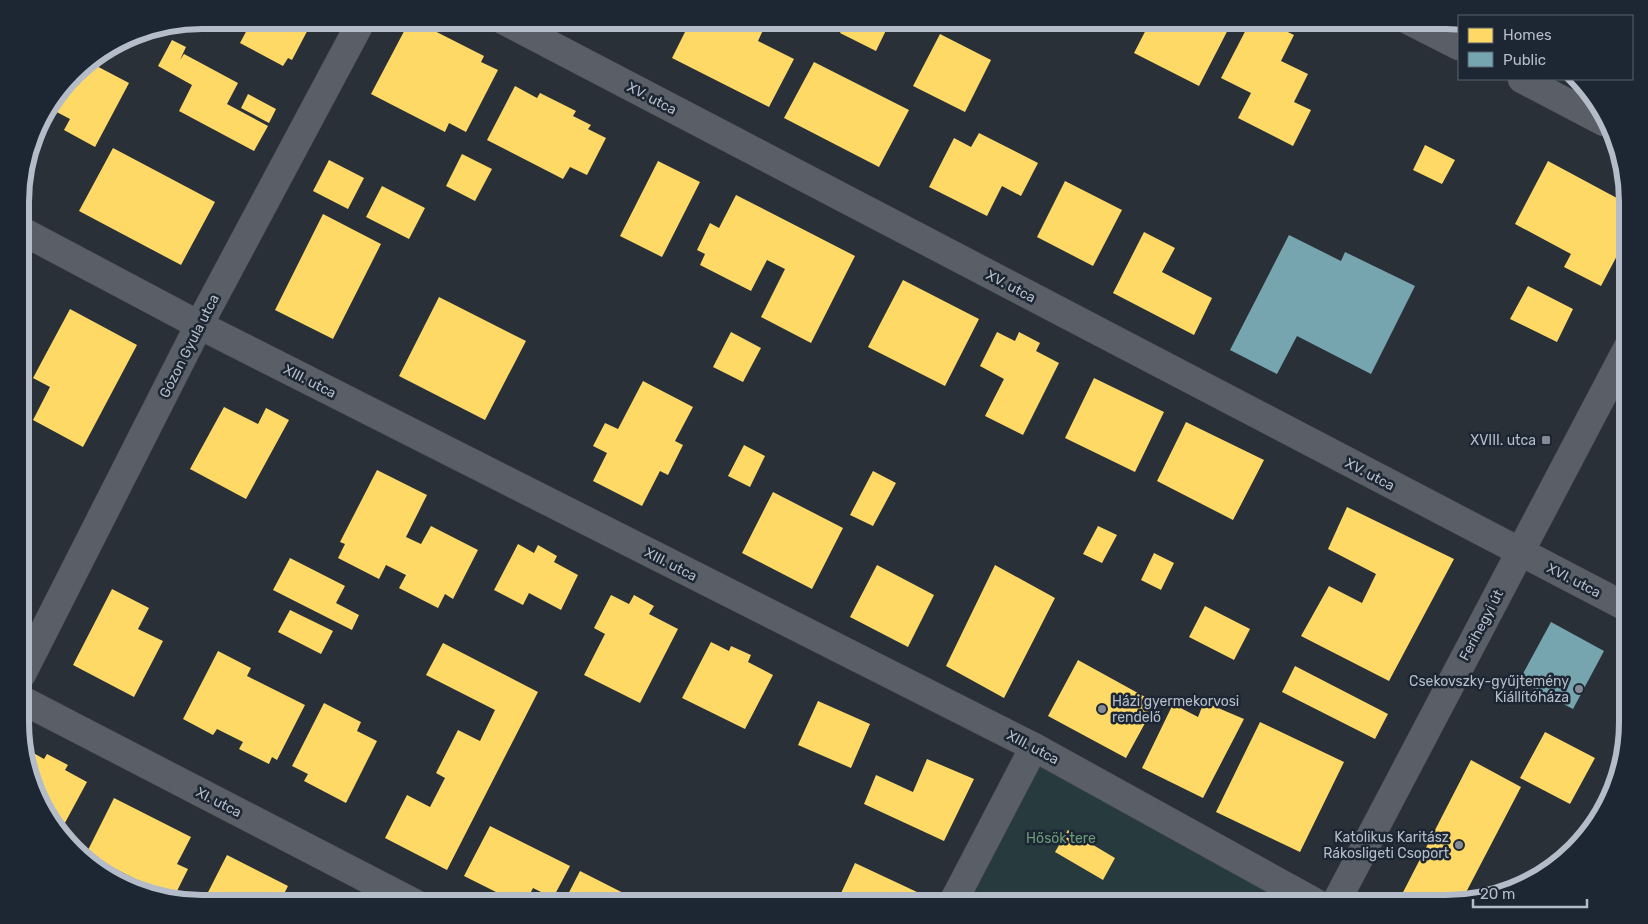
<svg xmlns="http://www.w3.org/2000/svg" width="1648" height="924" font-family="Rubik,sans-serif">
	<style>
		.green { fill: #273a3e }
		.homes { fill: #ffd966 }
		.public { fill: #76a5af }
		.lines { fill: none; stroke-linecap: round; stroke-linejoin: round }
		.minor-casing { stroke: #484c53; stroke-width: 29 }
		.tertiary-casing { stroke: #484c53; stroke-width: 29 }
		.minor { stroke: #5a5e66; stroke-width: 28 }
		.tertiary { stroke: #5a5e66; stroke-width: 28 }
		.poi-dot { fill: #848b96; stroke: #1d2633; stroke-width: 2 }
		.labels { text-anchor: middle; stroke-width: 5; stroke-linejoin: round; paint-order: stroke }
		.street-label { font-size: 14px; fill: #b4bcc9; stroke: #1d2633 }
		.poi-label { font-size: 14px; fill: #b4bcc9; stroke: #1d2633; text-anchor: end }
		.park-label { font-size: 14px; fill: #6b9a76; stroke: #1d2633 }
		.rim { fill: none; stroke: #b4bcc9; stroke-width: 6 }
	</style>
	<rect width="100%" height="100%" fill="#2a3038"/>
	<path class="green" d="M1034 747 1318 904H952Z"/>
	<path class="homes" d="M249 20H313L292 60 288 58 283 66 240 43 248 28 245 27Z
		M410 20H413L484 56 481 62 498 70 466 132 449 123 445 132 371 94Z
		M600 20H620L616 28Z
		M691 20H717L733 28 737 20H748L764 28 758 41 794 59 769 107 672 58Z
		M847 20H891L876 51 840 33Z
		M1151 20H1233L1199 86 1134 53Z
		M1251 20H1263L1294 35 1281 61 1308 74 1294 102 1311 110 1293 146 1238 118 1251 93 1221 78Z
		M940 34 991 60 965 112 913 86Z
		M172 40 186 47 180 60 184 54 238 83 227 104 268 126 254 151 179 111 192 85 158 66Z
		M89 62 129 83 95 147 64 130 70 119 49 108 78 70 83 73Z
		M814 62 909 110 879 167 784 118Z
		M515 86 537 98 540 93 576 111 573 116 591 125 588 129 606 138 587 175 570 167 563 179 487 140Z
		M248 94 276 109 269 123 241 108Z
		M979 133 1038 163 1021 196 1002 186 987 216 929 187 954 138 971 147Z
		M1425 145 1455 160 1442 184 1413 170Z
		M113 148 215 202 181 265 79 211Z
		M462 154 492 169 475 201 446 186Z
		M329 160 364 178 348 209 313 191Z
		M658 161 700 182 662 257 620 236Z
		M1548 161 1628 204V235L1601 286 1564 267 1571 254 1515 224Z
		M1065 181 1122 210 1093 266 1037 237Z
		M382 186 425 208 409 239 366 217Z
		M736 195 855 256 811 343 761 317 785 269 767 260 751 291 700 265 705 254 697 250 710 223 719 228Z
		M323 214 381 244 333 339 275 310Z
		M1144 232 1175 248 1162 272 1212 298 1194 335 1113 293Z
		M903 280 979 319 945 386 868 347Z
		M1528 286 1573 309 1557 342 1510 319Z
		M439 297 526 341 485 420 399 376Z
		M70 309 137 345 83 447 33 420 50 387 33 378Z
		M731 332 761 348 743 382 713 367Z
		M997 332 1015 341 1019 332 1040 343 1036 351 1059 363 1023 435 985 416 1004 379 980 366Z
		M1094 378 1164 412 1135 472 1065 438Z
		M643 381 693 407 675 441 683 445 668 475 660 471 642 506 593 481 607 453 593 446 605 423 618 429Z
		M224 407 258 424 266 408 289 420 246 499 190 469Z
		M1186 422 1264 460 1233 520 1157 481Z
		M744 445 765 456 750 487 728 476Z
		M377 470 427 495 406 537 421 544 431 526 478 550 453 599 445 594 438 608 399 588 406 575 386 565 379 579 338 558 345 544 340 542Z
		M873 471 896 483 873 526 850 515Z
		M773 492 843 528 812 589 742 553Z
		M1347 507 1454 559 1389 681 1301 636 1329 586 1362 603 1376 574 1328 549Z
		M1628 517V534L1621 530Z
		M1098 526 1117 535 1102 563 1083 554Z
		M22 536 31 542 22 560Z
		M518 544 534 553 538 545 557 556 554 562 578 575 561 610 529 593 523 605 494 590Z
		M1154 553 1174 563 1161 590 1141 580Z
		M290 558 345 586 336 603 359 615 352 630 273 590Z
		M877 565 934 595 908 647 850 617Z
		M995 565 1055 598 1004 698 946 666Z
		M112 589 149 608 138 629 163 641 134 697 73 665Z
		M611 595 629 604 634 595 654 606 649 614 678 629 640 703 584 675 605 634 594 628Z
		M1205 606 1250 629 1234 660 1189 637Z
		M290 610 333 631 321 654 278 632Z
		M711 642 729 651 731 646 751 655 748 662 773 675 745 729 682 698Z
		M443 643 538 692 447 870 385 838 407 795 430 807 445 778 436 773 458 730 480 741 495 710 426 675Z
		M218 651 251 668 247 676 305 705 277 760 272 757 269 764 239 749 243 742 217 729 213 735 183 719Z
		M1078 660 1156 703 1126 758 1048 716Z
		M1295 666 1388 714 1375 739 1282 692Z
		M818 701 870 724 851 768 798 745Z
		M1204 702 1244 719 1203 798 1142 768 1173 704 1198 717Z
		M324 703 361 722 357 731 377 741 346 803 304 781 308 774 292 766Z
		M1260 722 1344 762 1300 852 1216 812Z
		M1545 732 1595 758 1570 804 1520 778Z
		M28 750 44 759 47 754 68 765 65 770 87 782 60 832 51 823 25 755Z
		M927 759 974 779 944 841 864 804 876 775 913 792Z
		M1471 760 1521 787 1461 902 1397 904Z
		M114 798 191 837 177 864 188 869 174 897 165 894 86 854Z
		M490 826 570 866 553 898 533 888 525 904H520L464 876Z
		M1068 830 1115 858 1103 880 1055 852Z
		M227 855 288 886 279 904H202Z
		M855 863 917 892 911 904H836Z
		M580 871 645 904H563Z
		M822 897 833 904H819Z"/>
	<path class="public" d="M1289 235 1341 261 1345 252 1415 286 1371 374 1297 336 1277 374 1230 350Z
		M1551 622 1604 651 1573 709 1519 681Z"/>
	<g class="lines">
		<g class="minor-casing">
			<path id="minor" d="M503 20 1628 608
				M22 231 199 325 1034 747 1318 904
				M22 674 199 325 362 20
				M22 700 416 904
				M952 904 1034 747"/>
		</g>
		<g class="tertiary-casing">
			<path id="tertiary" d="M1408 20 1459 46
				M1522 79 1604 122
				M1335 904 1628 347"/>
		</g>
		<use href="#minor" class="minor"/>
		<use href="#tertiary" class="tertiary"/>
	</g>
	<g class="poi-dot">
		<rect x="1541" y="435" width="10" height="10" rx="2.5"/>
		<circle cx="1579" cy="689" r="5"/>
		<circle cx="1102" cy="709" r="5"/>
		<circle cx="1459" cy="845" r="5"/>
	</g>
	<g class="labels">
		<g class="street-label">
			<text transform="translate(652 98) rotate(28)" y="5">XV. utca</text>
			<text transform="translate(1011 286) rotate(28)" y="5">XV. utca</text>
			<text transform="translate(189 346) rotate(-63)" y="5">Gózon Gyula utca</text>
			<text transform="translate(310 381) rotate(27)" y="5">XIII. utca</text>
			<text transform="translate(1370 474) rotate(28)" y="5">XV. utca</text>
			<text transform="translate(671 564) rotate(27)" y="5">XIII. utca</text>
			<text transform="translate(1574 580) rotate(27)" y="5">XVI. utca</text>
			<text transform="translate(1481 625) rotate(-62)" y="5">Ferihegyi út</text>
			<text transform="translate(1033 747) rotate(28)" y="5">XIII. utca</text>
			<text transform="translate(219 802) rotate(27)" y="5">XI. utca</text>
		</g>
		<g class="poi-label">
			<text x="1536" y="445">XVIII. utca</text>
			<text x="1569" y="686">Csekovszky-gyűjtemény<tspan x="1569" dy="16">Kiállítóháza</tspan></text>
			<text x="1112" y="706" text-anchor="start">Házi gyermekorvosi<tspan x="1112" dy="16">rendelő</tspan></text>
			<text x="1449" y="842">Katolikus Karitász<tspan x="1449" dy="16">Rákosligeti Csoport</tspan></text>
		</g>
		<g class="park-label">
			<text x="1061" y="843">Hősök tere</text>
		</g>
	</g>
	<path d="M0 0H1648V924H0ZM202 29H1446A173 173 0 0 1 1619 202V722A173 173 0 0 1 1446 895H202A173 173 0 0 1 29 722V202A173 173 0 0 1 202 29Z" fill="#1d2633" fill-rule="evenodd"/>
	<path class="rim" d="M202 29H1446A173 173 0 0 1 1619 202V722A173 173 0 0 1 1446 895H202A173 173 0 0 1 29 722V202A173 173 0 0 1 202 29Z"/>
	<rect x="1458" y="15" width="175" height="65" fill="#1d2633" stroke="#59626f"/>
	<rect x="1468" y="28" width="25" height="15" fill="#ffd966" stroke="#59626f"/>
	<text x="1503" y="40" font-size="15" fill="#b4bcc9">Homes</text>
	<rect x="1468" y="52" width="25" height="15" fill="#76a5af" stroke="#59626f"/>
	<text x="1503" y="65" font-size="15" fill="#b4bcc9">Public</text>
	<path d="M1473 899v8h114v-8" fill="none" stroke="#b4bcc9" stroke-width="2.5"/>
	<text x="1480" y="899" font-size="15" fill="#b4bcc9" stroke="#1d2633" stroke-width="4" paint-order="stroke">20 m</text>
</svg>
